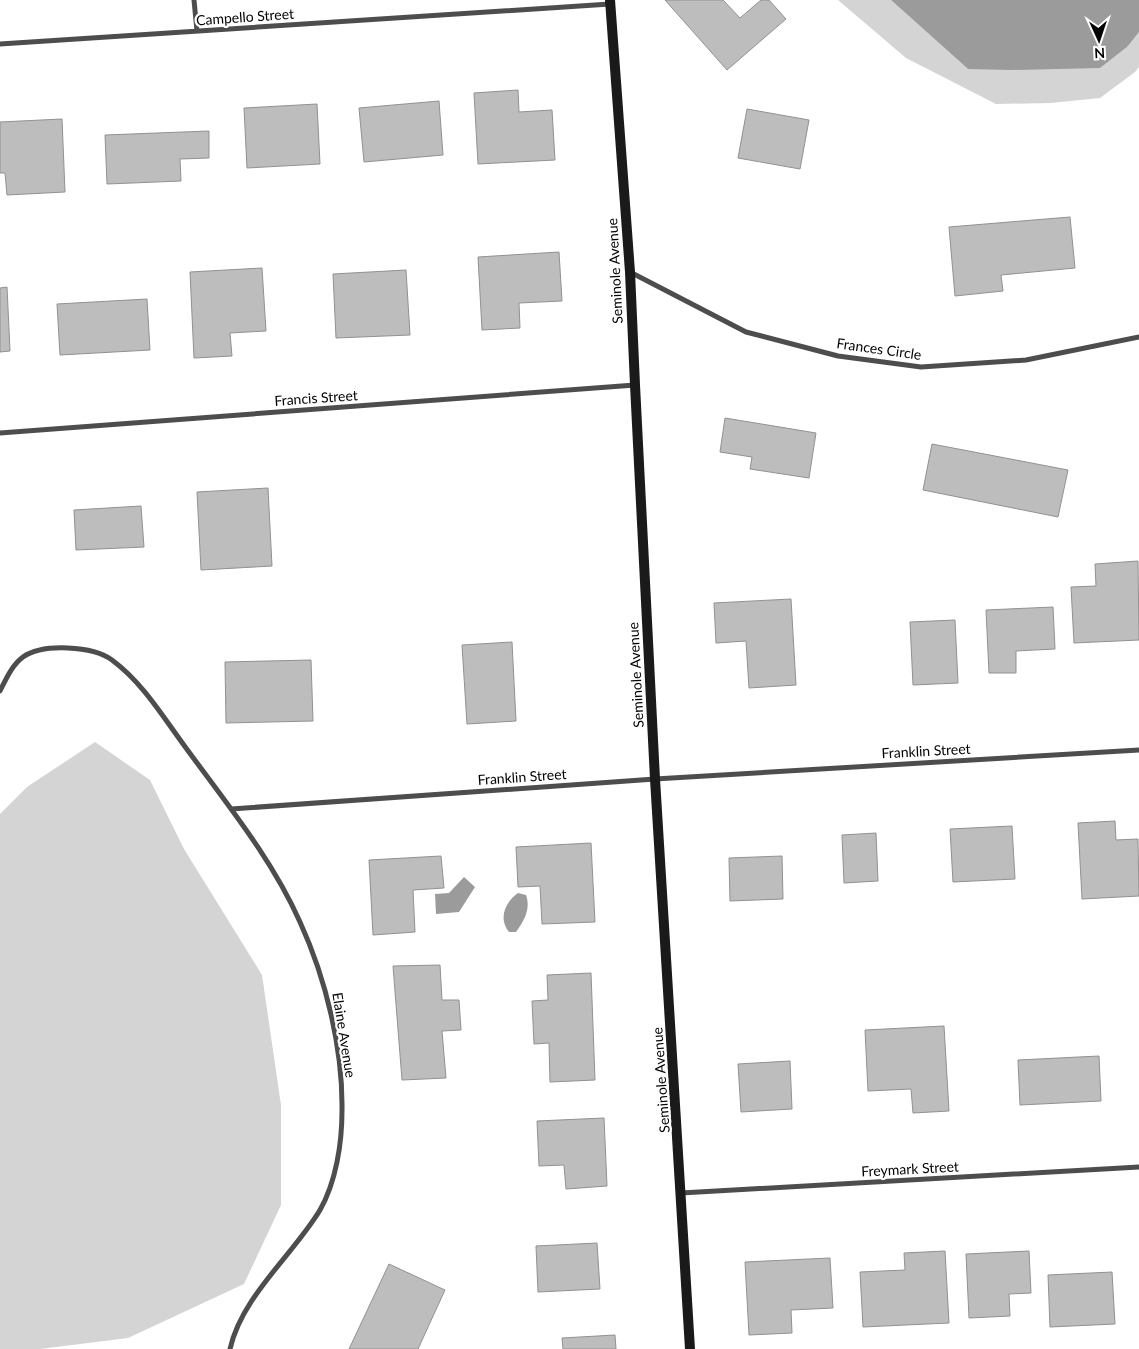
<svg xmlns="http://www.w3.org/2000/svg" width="1139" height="1349" font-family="Lato,sans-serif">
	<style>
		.green { fill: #d4d4d4 }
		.water { fill: #9b9b9b }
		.building { fill: #bdbdbd; stroke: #919191 }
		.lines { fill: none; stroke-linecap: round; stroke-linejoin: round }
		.street { stroke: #4d4d4d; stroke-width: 5 }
		.secondary { stroke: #1a1a1a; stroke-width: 10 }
		.labels { text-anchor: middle; stroke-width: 4.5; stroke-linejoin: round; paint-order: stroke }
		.street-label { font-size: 14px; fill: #000; stroke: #fff }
	</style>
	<rect width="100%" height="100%" fill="#fff"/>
	<path class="green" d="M838 0H891L968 69 1128 46 1139 32V67L1135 72 1100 98 1051 103 996 104 906 58Z
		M95 742 150 780 184 849 262 975 281 1105V1205L244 1284 128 1338 40 1349H0V814L27 787Z"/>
	<path class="water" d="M891 0H1139V32L1128 46 1100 68 1011 70 968 69Z
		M464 877 475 887 459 912 436 914 435 894 449 893Z
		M518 893 526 895C531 909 524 921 516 932H509C498 919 505 902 518 893Z"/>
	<path class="building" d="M665 0H723L740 18 761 0H769L786 19 727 70Z
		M518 90 519 112 552 110 555 160 478 164 474 93Z
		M439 101 443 155 364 162 359 108Z
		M317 104 320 164 247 168 244 108Z
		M747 109 809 120 800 169 738 158Z
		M62 119 65 192 7 195 5 173H0V122Z
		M209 131V158L180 159 181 181 107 184 105 135Z
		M1070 217 1075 268 1001 275 1003 291 955 296 949 227Z
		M559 252 562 301 519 303 520 328 482 330 478 257Z
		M262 268 266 331 230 333 232 356 194 358 190 272Z
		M406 270 410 335 336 338 333 274Z
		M7 287 10 351 0 352V288Z
		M147 299 150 350 60 355 57 304Z
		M725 418 816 433 809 478 750 469 752 457 720 452Z
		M932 444 1068 470 1058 517 923 490Z
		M268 488 272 566 201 570 197 492Z
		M141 506 144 547 76 550 74 510Z
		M1138 561 1139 640 1074 643 1071 587 1096 586 1095 564Z
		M791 599 796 685 749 688 746 641 716 643 714 603Z
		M1053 607 1055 649 1016 651V673H989L986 610Z
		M955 620 958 683 913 685 910 622Z
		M512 642 516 721 467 724 462 645Z
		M311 660 313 721 226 723 225 662Z
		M1115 821 1116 840 1138 839 1139 896 1082 899 1078 823Z
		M1012 826 1015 879 953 882 950 829Z
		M876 833 878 881 844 883 842 835Z
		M591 843 595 922 542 924 540 886 518 887 516 847Z
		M441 856 444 888 413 890 415 932 373 935 369 860Z
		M782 856 783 899 730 901 729 858Z
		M440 965 442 1000H459L461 1030 442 1031 446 1078 402 1080 393 966Z
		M591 973 595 1080 550 1082 549 1043 534 1044 532 1001 548 1000 547 975Z
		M944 1026 949 1111 913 1113 911 1089 868 1091 865 1030Z
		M1099 1056 1101 1101 1020 1105 1018 1060Z
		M790 1061 792 1109 741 1112 738 1064Z
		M604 1118 607 1186 566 1189 564 1165 539 1166 537 1121Z
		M597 1243 600 1289 538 1292 536 1246Z
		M945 1251 949 1323 863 1327 860 1272 905 1270 904 1253Z
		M1029 1251 1031 1293 1009 1294 1010 1316 969 1318 966 1254Z
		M830 1258 833 1308 791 1310 792 1333 749 1335 745 1262Z
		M389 1264 445 1290 418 1349H349Z
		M1112 1272 1115 1324 1050 1327 1048 1275Z
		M615 1335 616 1349H563L562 1338Z"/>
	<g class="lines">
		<path class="street" d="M194 0 197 31
			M0 44 610 4
			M630 272 746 332 838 356 921 367 1026 360 1139 337
			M0 433 635 385
			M0 691C6 679 12 665 23 657 43 643 93 646 112 660 143 683 163 717 186 748 227 804 272 859 300 922 326 979 343 1049 342 1111 342 1143 336 1182 320 1210 293 1255 242 1296 230 1349
			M231 809 655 779 1139 750
			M681 1193 1139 1167"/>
		<path class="secondary" d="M610 0 630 272 635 385 655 779 690 1349"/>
	</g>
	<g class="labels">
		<g class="street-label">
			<text transform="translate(245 17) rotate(-4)" y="5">Campello Street</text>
			<text transform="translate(615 271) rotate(-93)" y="5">Seminole Avenue</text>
			<text transform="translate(879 349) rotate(8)" y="5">Frances Circle</text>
			<text transform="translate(316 398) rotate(-4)" y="5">Francis Street</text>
			<text transform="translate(636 675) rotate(-93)" y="5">Seminole Avenue</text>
			<text transform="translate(926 751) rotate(-3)" y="5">Franklin Street</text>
			<text transform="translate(522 777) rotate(-4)" y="5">Franklin Street</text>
			<text transform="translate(344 1035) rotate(81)" y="5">Elaine Avenue</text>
			<text transform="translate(661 1080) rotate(-94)" y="5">Seminole Avenue</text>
			<text transform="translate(910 1169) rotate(-3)" y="5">Freymark Street</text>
		</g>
	</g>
	<g transform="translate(1099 40) rotate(177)" stroke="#ffffff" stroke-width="4" paint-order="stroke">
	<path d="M0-4L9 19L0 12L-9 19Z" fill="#000000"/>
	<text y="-8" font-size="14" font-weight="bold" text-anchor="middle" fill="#000000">N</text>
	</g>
</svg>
